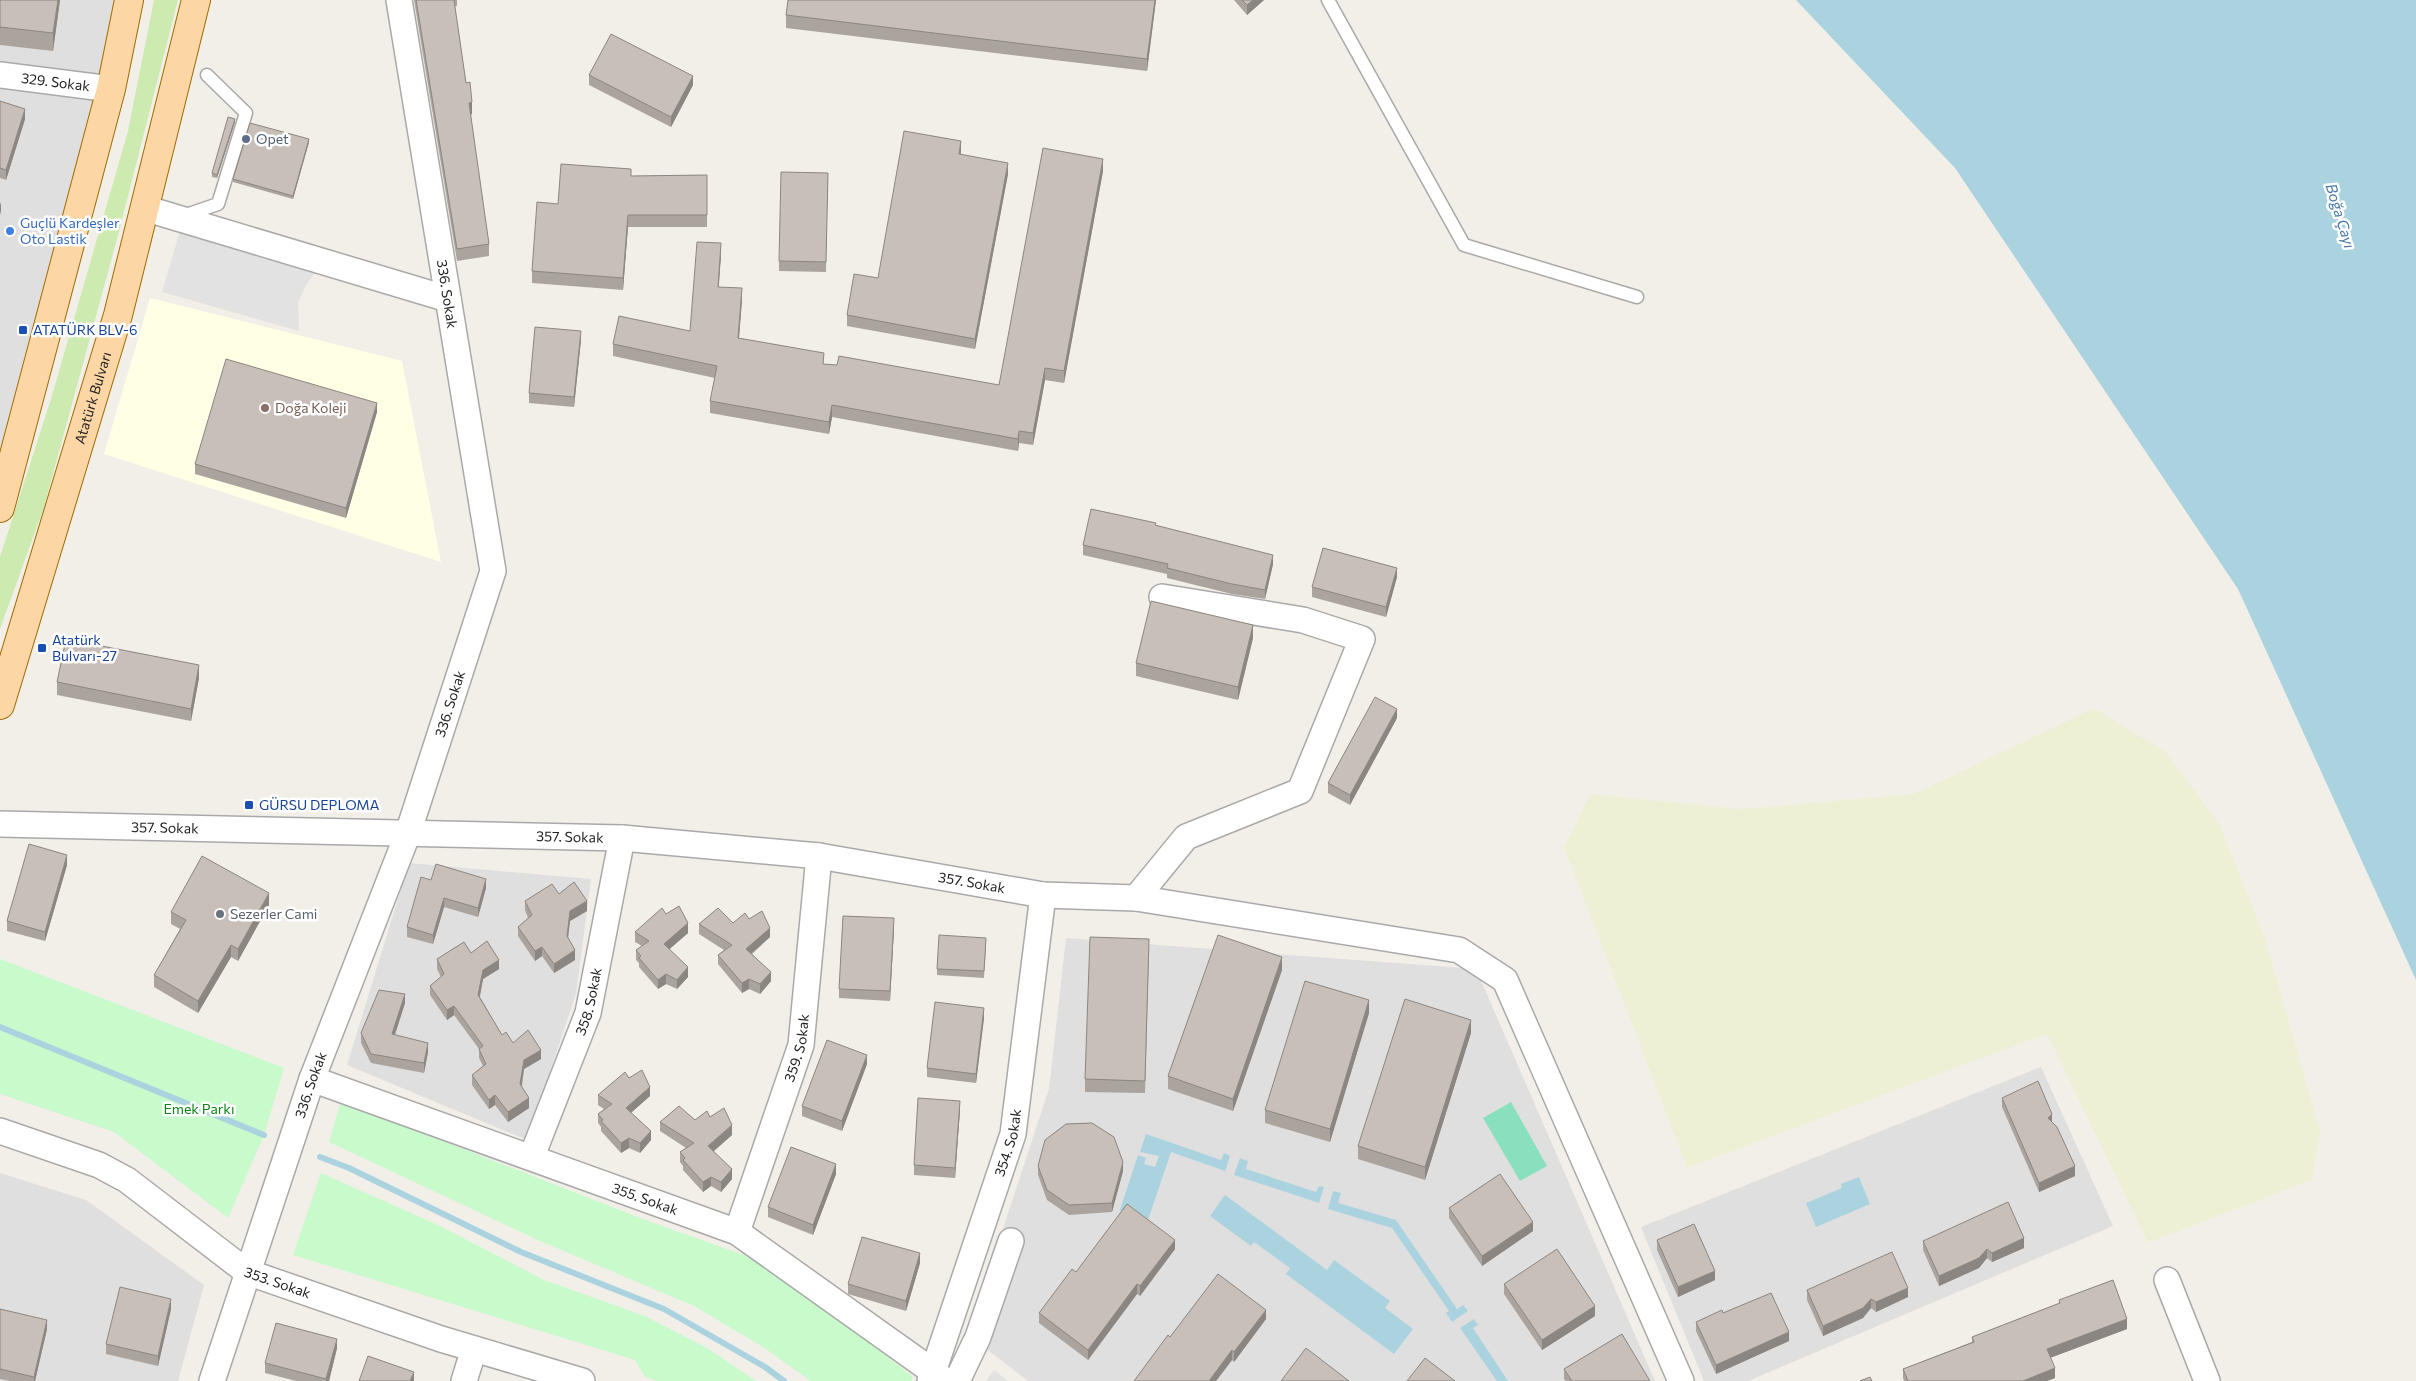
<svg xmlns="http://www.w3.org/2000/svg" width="2416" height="1381" font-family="Commissioner,sans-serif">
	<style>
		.residential { fill: #e0dfdf }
		.education { fill: #ffffe5 }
		.farmland { fill: #eef0d5 }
		.grass { fill: #cdebb0 }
		.park { fill: #c8facc }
		.pitch { fill: #88e0be }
		.parking { fill: #e2e2e2 }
		.water { fill: #aad3df }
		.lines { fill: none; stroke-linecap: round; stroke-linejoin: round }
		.stream { stroke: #aad3df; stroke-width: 6 }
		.service-casing { stroke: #a9a9a9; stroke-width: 15 }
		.minor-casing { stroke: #a9a9a9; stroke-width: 28 }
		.primary-casing { stroke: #a06b00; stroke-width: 30 }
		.service { stroke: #fff; stroke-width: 12 }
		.minor { stroke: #fff; stroke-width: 25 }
		.primary { stroke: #fcd6a4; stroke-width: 28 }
		.wall { fill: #aba49e }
		.shaded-wall { fill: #8b8681 }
		.building { fill: #c7bfb8; stroke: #8b8681 }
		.service-dot { fill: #5c6f8a; stroke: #fff; stroke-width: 2 }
		.shop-dot { fill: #3f7fe0; stroke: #fff; stroke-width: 2 }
		.transit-dot { fill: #1a4fb4; stroke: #fff; stroke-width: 2 }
		.education-dot { fill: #8d6e63; stroke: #fff; stroke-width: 2 }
		.worship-dot { fill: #6b7280; stroke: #fff; stroke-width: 2 }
		.labels { text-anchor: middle; stroke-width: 5; stroke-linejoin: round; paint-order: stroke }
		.street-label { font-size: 14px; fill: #222; stroke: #fff }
		.service-label { font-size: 14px; fill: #4e5e75; stroke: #fff; text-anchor: start }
		.shop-label { font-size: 14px; fill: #366cbe; stroke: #fff; text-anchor: start }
		.transit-label { font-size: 14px; fill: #164399; stroke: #fff; text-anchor: start }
		.education-label { font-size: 14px; fill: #785e54; stroke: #fff; text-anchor: start }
		.worship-label { font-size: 14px; fill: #5b616d; stroke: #fff; text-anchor: start }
		.park-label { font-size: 14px; fill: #0c8416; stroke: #fff }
		.water-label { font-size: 15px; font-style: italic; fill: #4a7aab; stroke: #fff }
	</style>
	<rect width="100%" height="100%" fill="#f2efe9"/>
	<path class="residential" d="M0 0H129L0 508Z
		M409 863 591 879 576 994 527 1140 347 1065Z
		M1066 938 1476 969 1655 1381H1028L968 1335 1049 1089Z
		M2041 1067 2113 1226 1748 1381H1704L1641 1227Z
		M0 1173 86 1200 204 1285 178 1381H0Z"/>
	<path class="education" d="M150 298 402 361 441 562 104 454Z"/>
	<path class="farmland" d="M2094 708 2166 752 2220 825 2265 938 2320 1131 2312 1180 2148 1243 2047 1034 1687 1168 1564 847 1590 794 1742 809 1914 794Z"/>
	<path class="grass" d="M154 0H178L117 239 44 507 0 629V557L51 399 128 131Z"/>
	<path class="park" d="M0 959 284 1068 264 1135 228 1218 114 1132 0 1094Z
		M341 1101 640 1218 772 1265 913 1377 911 1381H811L763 1347 694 1306 540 1241 329 1142Z
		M321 1173 438 1225 544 1280 645 1316 707 1348 756 1381H657L645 1377 635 1360 293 1255Z"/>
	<path class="pitch" d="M1511 1102 1547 1166 1520 1181 1483 1118Z"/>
	<path class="parking" d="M180 231 317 270 306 285 298 303 299 331 162 292Z
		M994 1370 1008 1381H986Z"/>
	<path class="water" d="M1796 0H2416V980L2238 589 1955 168Z
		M1146 1134 1221 1160 1224 1153 1230 1156 1225 1171 1171 1152 1148 1220 1120 1210 1138 1155 1146 1158 1144 1164 1155 1167 1159 1156 1140 1152Z
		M1240 1158 1248 1161 1246 1169 1316 1192 1319 1186 1324 1187 1319 1203 1234 1175Z
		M1859 1177 1870 1204 1816 1227 1806 1203 1842 1188 1841 1184Z
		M1333 1191 1341 1193 1338 1203 1396 1220 1457 1309 1463 1305 1468 1311 1452 1322 1446 1313 1449 1311 1392 1228 1328 1209Z
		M1225 1195 1327 1270 1334 1260 1390 1301 1385 1308 1413 1329 1394 1354 1286 1274 1290 1268 1254 1242 1251 1246 1210 1216Z
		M1474 1319 1478 1325 1473 1328 1508 1381H1497L1460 1328Z"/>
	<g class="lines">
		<path class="stream" d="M0 1027 264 1135
			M320 1157 349 1168 521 1252 664 1309 765 1367 784 1381"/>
		<g class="service-casing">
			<path id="service" d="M1328 0 1464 245 1637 297
				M183 216 218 204 246 113 207 75"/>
		</g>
		<g class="minor-casing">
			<g id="minor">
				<path id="s1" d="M0 75 111 89"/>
				<path d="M144 208 448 299"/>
				<path id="s2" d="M0 824 622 838 819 856 1043 895 1136 898 1459 950 1505 980 1681 1381"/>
				<path d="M1136 898 1186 837 1300 791 1362 639 1303 620 1162 597"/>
				<path id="s3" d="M312 1079 737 1232 946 1381"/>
				<path id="s4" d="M0 1131 99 1165 127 1180 247 1272 441 1339 582 1381"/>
				<path id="s5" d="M532 1156 588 1013 622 838"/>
				<path id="s6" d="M737 1232 801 1045 819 856"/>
				<path d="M2167 1280 2207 1381"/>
				<path id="s7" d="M212 1381 312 1079 408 833 493 571 399 0"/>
				<path d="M464 1381 474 1349"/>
				<path id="s8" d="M930 1381 1013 1134 1043 895"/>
				<path d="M957 1381 978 1337 1011 1241"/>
			</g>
		</g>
		<g class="primary-casing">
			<g id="primary">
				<path d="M0 508 111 89 129 0"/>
				<path id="s9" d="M0 705 118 315 196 0"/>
			</g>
		</g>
		<use href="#service" class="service"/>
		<use href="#minor" class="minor"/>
		<use href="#primary" class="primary"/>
	</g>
	<path class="wall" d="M0 0H60L53 51 0 45Z
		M414 0H457V6H455L466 83 472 114 470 115 489 244V256L457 261Z
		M1156 0 1147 71 786 28V15Z
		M1234 0H1264L1247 15Z
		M589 75 693 85 671 127 589 85Z
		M0 101 25 119 6 180 0 178Z
		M235 122 217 178 212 177V173Z
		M309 142 293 199 233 182V179Z
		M961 152V154L1008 174 975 349 847 326V315L878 278Z
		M1103 171 1064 383 1045 380 1033 445 1019 443 1018 451 832 417 829 434 710 413V401L715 378 613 356V344L690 331 721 255 718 287 742 300 739 338 824 364 999 385Z
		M828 173 826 272 779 271V261Z
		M707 175V227H628L623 290 532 283V271L558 204 631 176Z
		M581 340 574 407 529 403V393Z
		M377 412 346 518 195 474V464Z
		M1156 525 1273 564 1265 599 1232 594 1167 578V574L1083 555V545Z
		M1397 577 1386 617 1312 597V587Z
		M1253 638 1238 700 1136 676V663Z
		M199 678 191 721 57 695V682Z
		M1397 718 1350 805 1328 793V783Z
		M67 865 45 941 7 931V921Z
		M431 880 486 888 478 917 444 907 433 944 407 937V927Z
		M559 894 587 911 570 921 568 938 575 960 554 973 542 956 535 961 518 936V927L528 918 525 910V901Z
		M269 905 238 961 231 957 198 1013 154 987V975L180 929 171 924V912Z
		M666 914 688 933 669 949 688 977 677 989 666 984 658 989 639 967V963L636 960V950L642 946 635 942V932Z
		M749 919 770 937 752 954 771 981 760 994 749 989 742 993 718 964V955L724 950 699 934V924L733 923Z
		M894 928 890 1001 839 998V989Z
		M986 944 984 978 937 975V969Z
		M1149 951 1145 1093 1085 1092V1079Z
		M471 953 499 969 483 979 480 997 502 1035 513 1043 541 1059 524 1069 522 1086 529 1108 508 1122 495 1105 489 1109 472 1085V1075L483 1066 479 1058V1049L454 1015 447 1020 430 995V986L441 977 437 969V959Z
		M1282 970 1233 1111 1168 1089V1076Z
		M405 1003 395 1035 428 1052 424 1073 371 1063 361 1043V1033Z
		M1369 1013 1330 1142 1265 1123V1110Z
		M984 1018 976 1083 927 1077V1068Z
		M1471 1033 1425 1180 1358 1159V1146Z
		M867 1064 842 1131 802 1116V1106Z
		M629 1078 650 1096 631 1113 651 1140 640 1153 629 1148 621 1153 601 1131V1127L598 1123V1114L604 1109 598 1105V1095Z
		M2002 1098 2052 1122 2075 1176 2039 1192 2002 1107Z
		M960 1110 955 1178 914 1175V1165Z
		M710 1117 732 1135 714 1151 732 1179 721 1192 711 1186 703 1192 683 1170V1166L680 1162V1152L686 1148 660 1131V1122L695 1120Z
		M1038 1166 1123 1171 1112 1212 1069 1215 1047 1200 1038 1175Z
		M836 1174 813 1235 768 1217V1207Z
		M1449 1208 1533 1231 1482 1266 1449 1218Z
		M1657 1240 1715 1280 1678 1297 1657 1250Z
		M1923 1241 2024 1248 1992 1262 1987 1258 1979 1268 1939 1286 1923 1250Z
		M1175 1249 1140 1296 1137 1294 1088 1360 1039 1323V1313L1076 1272Z
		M920 1263 906 1311 848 1294V1284Z
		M1504 1284 1595 1316 1542 1350 1504 1294Z
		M1807 1290 1908 1297 1876 1312 1871 1308 1863 1318 1823 1336 1807 1300Z
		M2059 1300 2127 1329 2050 1358 2055 1378 2047 1381H1904L1903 1378V1369L1972 1342V1337L2059 1303Z
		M0 1309 47 1329 35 1381H10L0 1379Z
		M171 1309 158 1366 106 1354V1344Z
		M1723 1313 1789 1341 1716 1374 1696 1331V1322Z
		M1266 1319 1234 1362 1232 1360 1216 1381H1134L1170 1337Z
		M337 1348 329 1381H296L265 1373V1363Z
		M1564 1369 1650 1381H1566L1564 1379Z"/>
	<path class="shaded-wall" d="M58 0H60L53 51V33Z
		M1155 0H1156L1147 71V59Z
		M1253 0H1264L1247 15V5Z
		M693 76V85L671 127V117Z
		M472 102V114L469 115V103Z
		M25 109V119L6 180V170Z
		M235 119V122L217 178V175Z
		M309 139V142L293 199V196Z
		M961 141V152L959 165V154Z
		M1103 159V171L1064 383V371Z
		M1008 163V174L975 349V339Z
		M1 202V211L0 215V205Z
		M628 215V227L623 290V278Z
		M721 243V255L718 299V287Z
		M742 288V300L738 350V338Z
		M581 331V340L574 407V397Z
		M1045 368V380L1033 445V433Z
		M377 403V412L346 518V508Z
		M832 405V417L829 434V422Z
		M1019 431V443L1018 451V439Z
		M1273 555V564L1265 599V590Z
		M1397 568V577L1386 617V607Z
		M1253 625V638L1238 700V687Z
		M199 665V678L191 721V709Z
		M1397 709V718L1350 805V795Z
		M67 855V865L45 941V932Z
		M486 879V888L478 917V908Z
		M269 893V905L238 961V949Z
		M444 898V907L433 944V935Z
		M587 901V911L570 921 567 946V936L570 911Z
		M894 918V928L890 1001V991Z
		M688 923V933L664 954V944Z
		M770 928V937L746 958V949Z
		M231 945V957L198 1013V1001Z
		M542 947V956L535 961V951Z
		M575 950V960L554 973V964Z
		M1282 957V970L1233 1111V1099Z
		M499 960V969L483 979 478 1004V995L483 970Z
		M688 967V977L677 989V980Z
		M771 972V981L760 994V984Z
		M666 974V984L658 989V980Z
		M749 979V989L742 993V983Z
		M405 994V1003L392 1043V1034Z
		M1369 1000V1013L1330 1142V1129Z
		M454 1006V1015L447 1020V1010Z
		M984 1008V1018L976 1083V1074Z
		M1471 1020V1033L1425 1180V1167Z
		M428 1043V1052L424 1073V1063Z
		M541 1050V1059L524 1069 520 1094V1084L524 1060Z
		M867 1055V1064L842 1131V1121Z
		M650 1087V1096L626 1117V1108Z
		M495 1095V1105L489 1109V1100Z
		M529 1098V1108L508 1122V1112Z
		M960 1101V1110L955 1178V1168Z
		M2052 1114V1123L2048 1118Z
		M732 1125V1135L708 1156V1146Z
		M651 1131V1140L640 1153V1143Z
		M629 1138V1148L621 1153V1143Z
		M1123 1162V1171L1112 1212V1203Z
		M836 1164V1174L813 1235V1225Z
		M2075 1166V1176L2039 1192V1183Z
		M732 1169V1179L721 1192V1182Z
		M711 1177V1186L703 1192V1182Z
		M1533 1222V1231L1482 1266V1256Z
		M2024 1238V1248L1992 1262V1253Z
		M1175 1240V1249L1140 1296V1286Z
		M1987 1249V1258L1979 1268 1939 1286V1276Z
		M920 1253V1263L906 1311V1301Z
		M1715 1271V1280L1678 1297V1287Z
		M1137 1284V1294L1088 1360V1350Z
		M1908 1288V1297L1876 1312V1302Z
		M171 1299V1309L158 1366V1356Z
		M1871 1299V1308L1863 1318 1823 1336V1326Z
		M1595 1306V1316L1542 1350V1340Z
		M1266 1310V1319L1234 1362V1352Z
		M2127 1319V1329L2047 1359V1349Z
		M47 1320V1329L35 1381H34V1377Z
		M1789 1332V1341L1716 1374V1365Z
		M337 1339V1348L329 1381H326Z
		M1232 1350V1360L1216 1381H1209Z
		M2055 1368V1378L2047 1381H2023Z
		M414 1372V1381H410Z"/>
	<path class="building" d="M0 0H58L53 33 0 27Z
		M416 0H454L466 83 470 82 472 102 469 103 489 244 457 249Z
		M788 0H1155L1147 59 786 15Z
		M1242 0H1253L1247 5Z
		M611 34 693 76 671 117 589 75Z
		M0 101 25 109 6 170 0 168Z
		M228 117 235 119 217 175 212 173Z
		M250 123 309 139 293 196 233 179Z
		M904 131 961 141 959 154 1008 163 975 339 847 315 854 274 878 278Z
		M1043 148 1103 159 1064 371 1045 368 1033 433 1019 431 1018 439 832 405 829 422 710 401 717 366 613 344 619 316 690 331 697 242 721 243 718 287 742 288 738 338 824 353 823 364 837 365 839 356 999 385Z
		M561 164 631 169V176L707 175V215H628L623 278 532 271 537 202 558 204Z
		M781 172 828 173 826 262 779 261Z
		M535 327 581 331 574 397 529 393Z
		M226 359 377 403 346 508 195 464Z
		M1091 509 1156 523 1155 525 1273 555 1265 590 1232 584 1167 568 1168 564 1083 545Z
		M1323 548 1397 568 1386 607 1312 587Z
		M1151 601 1253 625 1238 687 1136 663Z
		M66 639 199 665 191 709 57 682Z
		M1375 697 1397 709 1350 795 1328 783Z
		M29 844 67 855 45 932 7 921Z
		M202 856 269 893 238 949 231 945 198 1001 154 975 186 920 171 912Z
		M436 864 486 879 478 908 444 898 433 935 407 927 421 877 431 880Z
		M574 882 587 901 570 911 567 936 575 950 554 964 542 947 535 951 518 927 532 915 525 901 552 884 559 894Z
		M679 906 688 923 664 944 688 967 677 980 666 974 658 980 639 958 641 956 636 950 649 941 635 932 662 908 666 914Z
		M718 908 733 923 745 913 749 919 762 911 770 928 746 949 771 972 760 984 749 979 742 983 718 955 732 945 699 924Z
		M843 916 894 918 890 991 839 989Z
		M939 935 986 938 984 971 937 969Z
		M1218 935 1282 957 1233 1099 1168 1076Z
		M1090 937 1149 939 1145 1081 1085 1079Z
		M487 941 499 960 483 970 478 995 502 1035 506 1032 513 1043 528 1030 541 1050 524 1060 520 1084 529 1098 508 1112 495 1095 489 1100 472 1075 486 1064 479 1049 483 1046 454 1006 447 1010 430 986 444 974 437 959 464 942 471 953Z
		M1305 981 1369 1000 1330 1129 1265 1110Z
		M379 990 405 994 392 1034 428 1043 424 1063 371 1054 361 1033Z
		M1405 999 1471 1020 1425 1167 1358 1146Z
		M935 1002 984 1008 976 1074 927 1068Z
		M827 1040 867 1055 842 1121 802 1106Z
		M642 1070 650 1087 626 1108 651 1131 640 1143 629 1138 621 1143 601 1121 603 1120 598 1114 612 1104 598 1095 625 1072 629 1078Z
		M2038 1081 2052 1114 2048 1118 2057 1127 2075 1166 2039 1183 2002 1098Z
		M918 1098 960 1101 955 1168 914 1165Z
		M679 1106 695 1120 707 1111 710 1117 724 1108 732 1125 708 1146 732 1169 721 1182 711 1177 703 1182 683 1160 685 1158 680 1152 694 1143 660 1122Z
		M1092 1123 1114 1137 1123 1162 1112 1203 1069 1205 1047 1190 1038 1166 1045 1140 1066 1124Z
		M791 1147 836 1164 813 1225 768 1207Z
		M1500 1174 1533 1222 1482 1256 1449 1208Z
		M2008 1202 2024 1238 1992 1253 1987 1249 1979 1258 1939 1276 1923 1241Z
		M1127 1204 1175 1240 1140 1286 1137 1284 1088 1350 1039 1313 1072 1269 1076 1272Z
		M1694 1224 1715 1271 1678 1287 1657 1240Z
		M862 1237 920 1253 906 1301 848 1284Z
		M1557 1249 1595 1306 1542 1340 1504 1284Z
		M1892 1252 1908 1288 1876 1302 1871 1299 1863 1308 1823 1326 1807 1290Z
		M1218 1274 1266 1310 1234 1352 1232 1350 1209 1381H1134L1168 1335 1170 1337Z
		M2113 1280 2127 1319 2047 1349 2055 1368 2023 1381H1908L1903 1369 1974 1342 1972 1337 2060 1303 2059 1300Z
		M120 1287 171 1299 158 1356 106 1344Z
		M1771 1293 1789 1332 1716 1365 1696 1322 1722 1310 1723 1313Z
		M0 1309 47 1320 34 1377 0 1369Z
		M276 1323 337 1339 326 1379 265 1363Z
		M1622 1334 1650 1381H1572L1564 1369Z
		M1306 1348 1349 1381H1281Z
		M368 1356 414 1372 410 1381H359Z
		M1425 1358 1455 1381H1407Z
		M1870 1377 1872 1381H1860Z"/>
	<circle class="service-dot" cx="246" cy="139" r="5"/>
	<circle class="shop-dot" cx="10" cy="231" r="5"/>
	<g class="transit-dot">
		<rect x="18" y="325" width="10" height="10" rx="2.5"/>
		<rect x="37" y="643" width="10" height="10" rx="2.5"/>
		<rect x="244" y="800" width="10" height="10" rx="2.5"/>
	</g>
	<circle class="education-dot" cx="265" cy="408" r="5"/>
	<circle class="worship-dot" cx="220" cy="914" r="5"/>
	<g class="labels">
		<g class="street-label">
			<text dy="5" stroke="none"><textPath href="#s1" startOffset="56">329. Sokak</textPath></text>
			<text transform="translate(447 294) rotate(81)" y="5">336. Sokak</text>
			<text dy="5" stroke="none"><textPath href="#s9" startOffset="321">Atatürk Bulvarı</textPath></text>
			<text dy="5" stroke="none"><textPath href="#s7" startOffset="718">336. Sokak</textPath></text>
			<text dy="5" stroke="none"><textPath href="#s2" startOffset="165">357. Sokak</textPath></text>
			<text dy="5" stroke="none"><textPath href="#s2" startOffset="570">357. Sokak</textPath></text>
			<text dy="5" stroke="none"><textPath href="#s2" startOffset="975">357. Sokak</textPath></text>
			<text dy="5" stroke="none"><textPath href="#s5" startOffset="165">358. Sokak</textPath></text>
			<text dy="5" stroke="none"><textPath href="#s6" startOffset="194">359. Sokak</textPath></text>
			<text dy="5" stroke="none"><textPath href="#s7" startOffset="312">336. Sokak</textPath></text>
			<text dy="5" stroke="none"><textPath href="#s8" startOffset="251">354. Sokak</textPath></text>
			<text dy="5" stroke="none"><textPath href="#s3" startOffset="354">355. Sokak</textPath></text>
			<text dy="5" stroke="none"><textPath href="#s4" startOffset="320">353. Sokak</textPath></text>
		</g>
		<g class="service-label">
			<text x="256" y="144">Opet</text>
		</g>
		<g class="shop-label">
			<text x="20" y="228">Guçlü Kardeşler<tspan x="20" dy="16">Oto Lastik</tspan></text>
		</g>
		<g class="transit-label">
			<text x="33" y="335">ATATÜRK BLV-6</text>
			<text x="52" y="645">Atatürk<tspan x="52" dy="16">Bulvarı-27</tspan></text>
			<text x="259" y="810">GÜRSU DEPLOMA</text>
		</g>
		<g class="education-label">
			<text x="275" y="413">Doğa Koleji</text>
		</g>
		<g class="worship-label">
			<text x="230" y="919">Sezerler Cami</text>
		</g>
		<g class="park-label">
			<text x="199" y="1114">Emek Parkı</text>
		</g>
		<g class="water-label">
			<text transform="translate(2340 216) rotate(73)" y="5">Boğa Çayı</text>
		</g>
	</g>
</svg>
